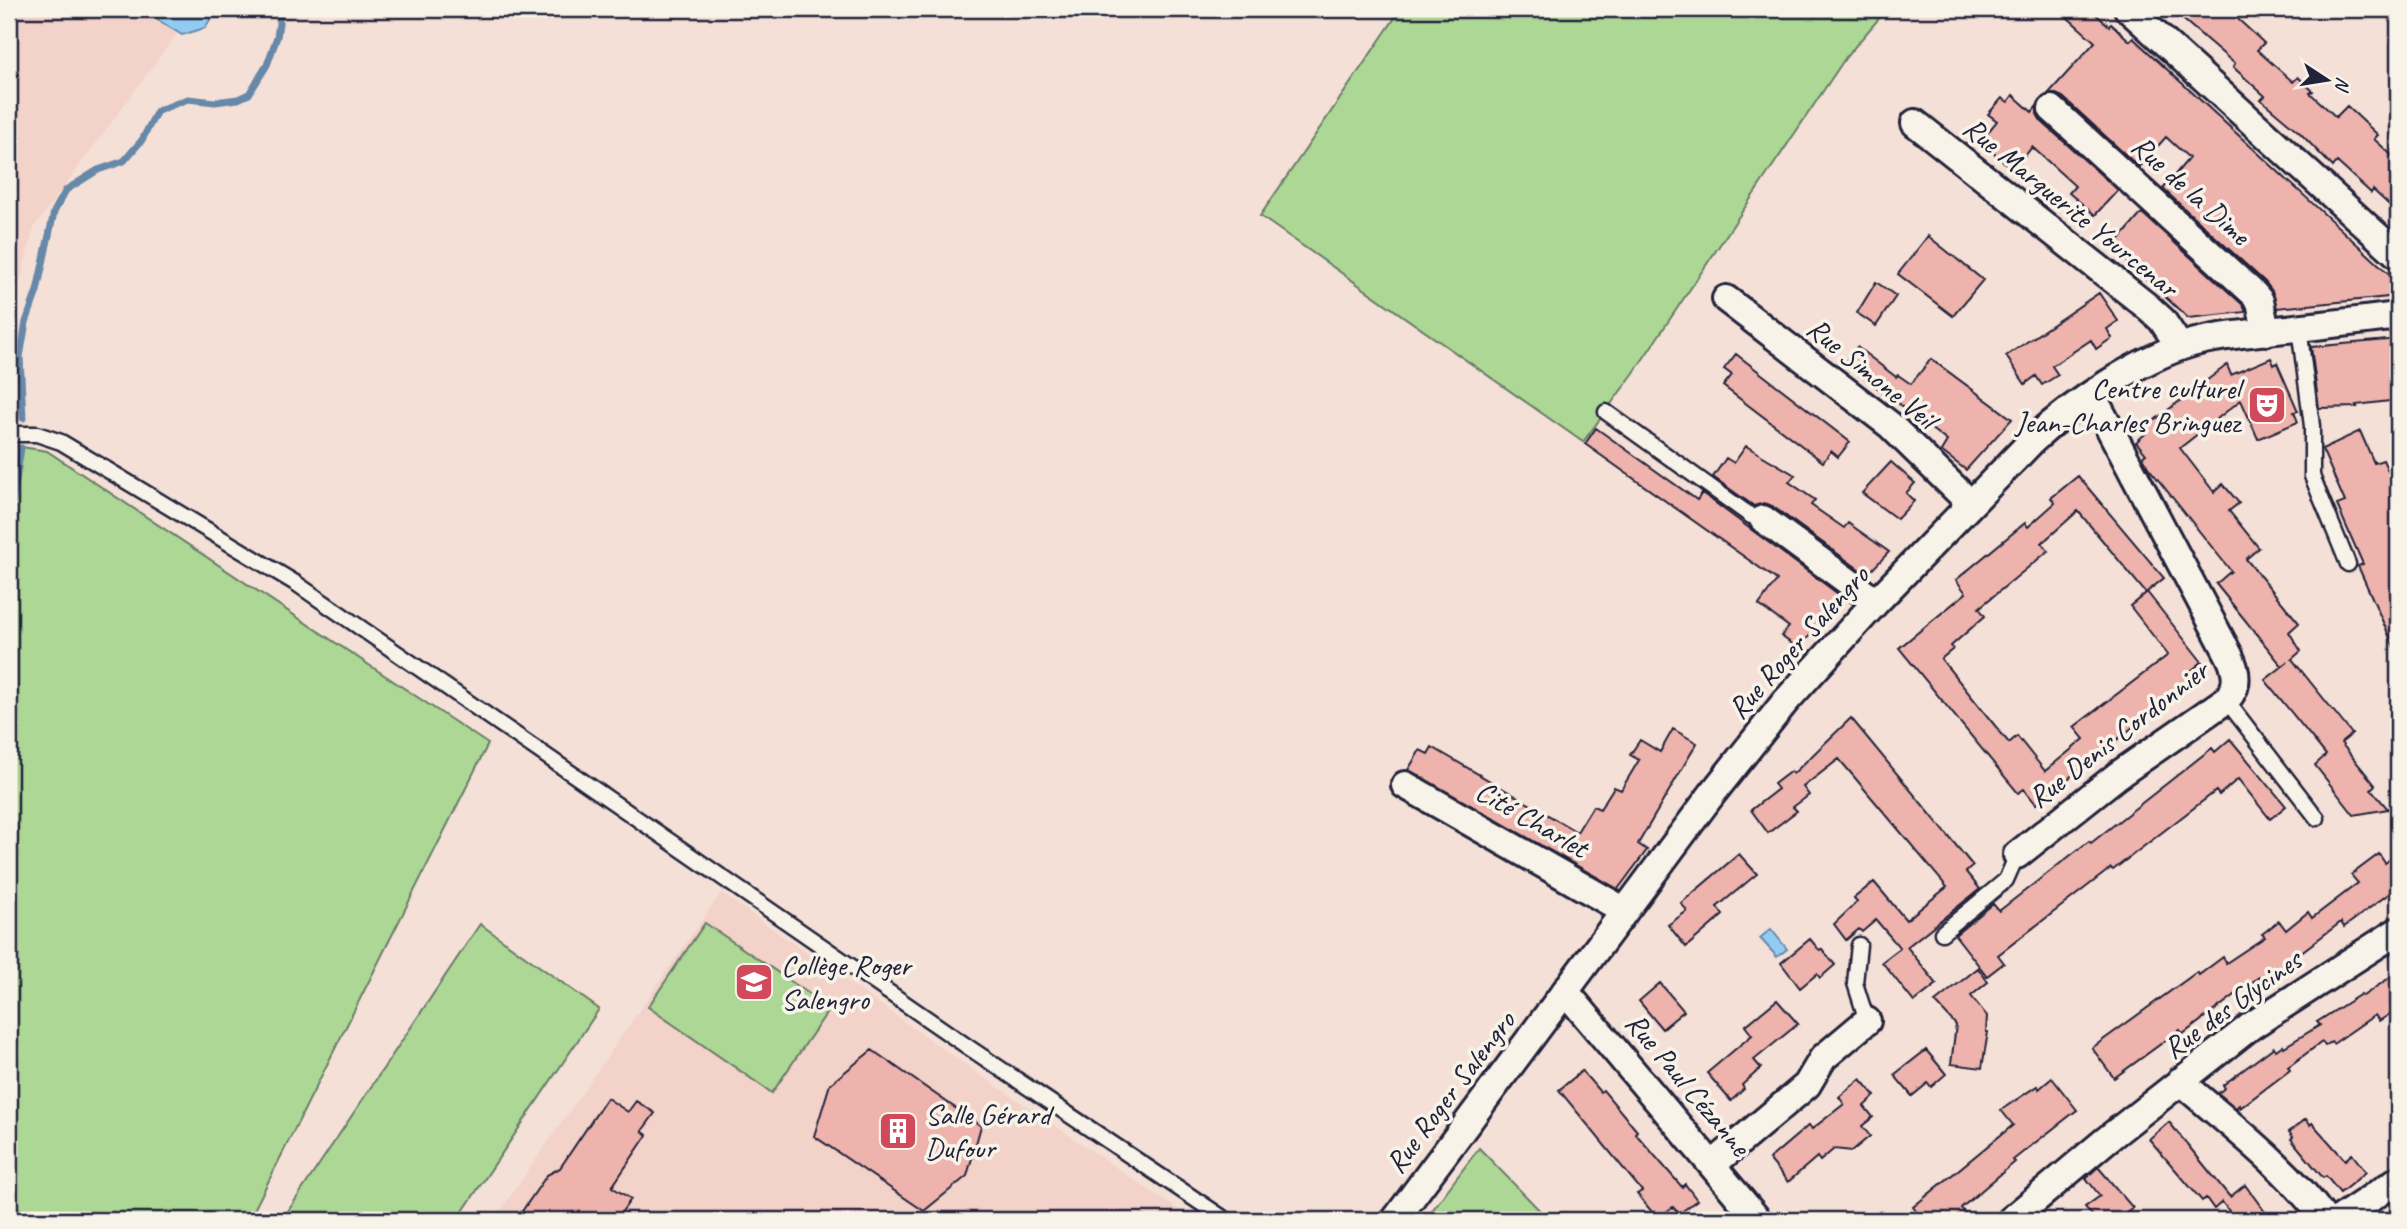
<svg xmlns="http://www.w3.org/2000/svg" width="2407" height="1229" font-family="Caveat,sans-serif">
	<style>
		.built { fill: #f2d2c9 }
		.green { fill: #add795; stroke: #687c68; stroke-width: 2 }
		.water { fill: #93ccf2; stroke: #6688a9; stroke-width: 2 }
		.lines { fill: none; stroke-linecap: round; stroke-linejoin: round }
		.stream { stroke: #6688a9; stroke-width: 7 }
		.building { fill: #eeb3ac; stroke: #22223b; stroke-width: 2; fill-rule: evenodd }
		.lane-casing { stroke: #22223b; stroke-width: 19 }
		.street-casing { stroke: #22223b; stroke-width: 32 }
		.lane { stroke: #f7f3e8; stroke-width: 14 }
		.street { stroke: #f7f3e8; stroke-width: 26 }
		.labels { text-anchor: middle; stroke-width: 7; stroke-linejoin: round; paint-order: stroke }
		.street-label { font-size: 30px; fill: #22223b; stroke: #f7f3e8 }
		.poi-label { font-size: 30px; fill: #22223b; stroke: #f7f3e8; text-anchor: start }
	</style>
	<rect width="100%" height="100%" fill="#f4e0d6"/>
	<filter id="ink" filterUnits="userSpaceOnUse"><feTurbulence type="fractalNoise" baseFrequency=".0143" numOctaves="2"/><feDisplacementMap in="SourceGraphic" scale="14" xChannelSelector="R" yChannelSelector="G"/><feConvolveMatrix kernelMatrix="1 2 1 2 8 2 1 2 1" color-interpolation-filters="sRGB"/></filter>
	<g filter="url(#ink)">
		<path class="built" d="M9 9H195L34 227 9 325Z
			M721 893 973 1070 1193 1220H494Z"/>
		<path class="green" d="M1401 9H1887L1846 57 1633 374 1583 442 1260 216Z
			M9 445 47 451 488 744 249 1220H48L9 1205Z
			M705 923 830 1008 772 1093 648 1007Z
			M480 924 599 1009 457 1220H282Z
			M1479 1148 1549 1220H1425Z"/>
		<path class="water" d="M156 9H217L205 28 182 35 158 20Z
			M1771 929 1787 949 1777 957 1760 938Z"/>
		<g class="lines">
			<path class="stream" d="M23 418 20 357 26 322 37 291 54 212 66 190 98 170 124 161 142 140 157 111 188 99 215 102 238 99 249 94 267 65 277 37 281 9
				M9 526 21 448"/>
		</g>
		<path class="building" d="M2058 9H2090L2109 26 2111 24 2130 41 2133 38 2398 282V296L2277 308 2272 291 2265 282 2163 189 2189 158 2166 137 2139 167 2063 97 2056 94H2048L2095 42Z
			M2171 9H2227L2264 43 2257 50 2293 82 2298 77 2313 91 2310 93 2336 117 2347 106 2378 135 2374 139 2398 161V213L2373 190 2371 193 2337 162 2333 167 2299 132 2261 100 2265 96 2233 67 2235 64Z
			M2013 95 2032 112 2037 106V114L2041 121 2118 190 2095 215 2069 193 2075 186 2032 147 2014 170 1980 142 1997 121 1988 114 2002 98 2008 102Z
			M2142 213 2243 305 2246 312 2188 318 2112 248Z
			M1928 236 1983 280 1953 316 1898 274Z
			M1876 282 1896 296 1876 326 1857 313Z
			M2099 293 2118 321 2107 329 2112 338 2096 349 2091 340 2052 366 2058 375 2042 385 2036 376 2025 384 2006 356Z
			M2398 339V400L2356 405 2357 407 2319 408 2311 347Z
			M1857 347 1896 377 1898 375 1911 384 1931 359 2012 419 1966 470 1941 451 1947 441 1845 363Z
			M1736 354 1850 442 1838 457 1831 451 1823 462 1723 386 1732 375 1724 369Z
			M2271 358 2274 365 2277 363 2298 411 2294 412 2298 422 2258 439 2241 400 2180 448 2214 492 2223 484 2239 503 2229 511 2259 548 2246 559 2299 623 2289 632 2301 651 2292 659 2352 734 2341 743 2375 785 2371 789 2388 809 2354 815 2315 765 2326 755 2265 680 2288 662 2282 666 2216 584 2231 571 2148 467 2142 457 2146 454 2136 442 2146 433 2143 429 2227 365 2231 375Z
			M1596 428 1697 500 1702 493 1845 599 1798 648 1781 636 1789 627 1759 605 1777 580 1585 444Z
			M2360 431 2374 463 2383 460 2398 492V656L2358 566 2363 564 2337 505 2345 502 2322 449Z
			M1746 446 1795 475 1789 482 1815 500 1811 505 1844 528 1848 523 1889 552 1867 575 1772 506 1764 503 1754 506 1713 477 1726 458 1734 463Z
			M1891 462 1915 483 1906 493 1914 501 1897 519 1862 493Z
			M2078 476 2164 578 2147 592 2202 662 2186 675 2191 681 2036 804 2024 789 2018 793 1899 648 1966 593 1956 580 2025 523 2028 527 2055 503 2051 498ZM2078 511 2146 593 2130 606 2168 655 2074 727 2084 739 2045 771 2017 736 2009 743 1941 659 1953 649 1951 646 1985 616 1979 608 2048 551 2042 543Z
			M1851 718 1973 866 1966 872 1980 889 1907 947 1937 984 1914 1002 1882 962 1900 948 1876 920 1862 932 1859 929 1846 940 1834 924 1857 902 1854 898 1874 882 1906 920 1947 887 1839 759 1803 787 1809 795 1793 807 1797 811 1768 833 1751 810 1778 789 1774 784 1791 771 1793 774Z
			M1673 729 1697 743 1638 844 1647 850 1618 889 1408 770 1420 750 1428 754 1432 747 1577 832 1593 806 1600 809 1614 787 1621 790 1639 760 1630 755 1640 740 1660 752Z
			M2230 739 2286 806 2270 819 2238 779 2219 795 2216 791 2113 870 2111 868 1998 955 2004 963 1987 976 1955 935 1993 904 1999 911 2089 841 2091 843 2212 748 2215 752Z
			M2398 853V887L2344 927 2341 922 2262 982 2259 977 2183 1034 2180 1030 2114 1078 2092 1048 2197 972 2199 975 2223 957 2226 963 2265 937 2262 934 2279 921 2286 930 2308 912 2312 918 2358 883 2351 875 2379 854 2385 863Z
			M1739 854 1757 874 1717 907 1723 915 1686 947 1668 925 1687 911 1681 903Z
			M1810 939 1820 951 1822 949 1835 965 1820 978 1817 974 1800 988 1781 963Z
			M1978 968 1988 982 1971 996 1987 1016 1986 1032H1988L1982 1068 1951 1064 1956 1025 1935 1002Z
			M2398 972V1009L2379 1021 2375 1015 2333 1044 2331 1042 2325 1046 2322 1042 2288 1067 2290 1070 2240 1108 2239 1105 2236 1108 2218 1093 2225 1088 2223 1085 2274 1047 2276 1050 2283 1045 2284 1047 2320 1025 2317 1022 2361 994 2363 996Z
			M1660 983 1684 1011 1662 1029 1639 1001Z
			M1777 1000 1798 1024 1754 1060 1761 1068 1742 1085 1744 1089 1731 1101 1707 1073 1752 1035 1745 1026Z
			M872 1050 981 1126 967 1176 924 1211 814 1136 830 1084Z
			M1926 1050 1946 1074 1931 1087 1928 1083 1912 1096 1894 1075Z
			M1582 1071 1600 1092 1603 1090 1637 1131 1635 1133 1682 1187 1685 1184 1697 1200 1679 1214 1673 1207 1657 1218 1637 1194 1642 1191 1559 1090Z
			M2052 1078 2077 1110 2013 1160 2015 1162 1961 1208 1965 1213 1956 1220H1923L1913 1207 2013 1125 2001 1110 2037 1086 2039 1089Z
			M1860 1079 1875 1096 1864 1106 1873 1117 1862 1126 1870 1136 1852 1151 1834 1149 1820 1161 1817 1157 1788 1182 1769 1159 1809 1125 1812 1129 1844 1104 1839 1097Z
			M607 1098 628 1112 636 1101 655 1113 642 1131 647 1135 612 1187 631 1199 616 1220H605L584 1213 579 1220H516L547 1175 560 1168Z
			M2306 1119 2310 1125 2312 1123 2345 1160 2352 1154 2366 1172 2340 1193 2326 1176 2323 1178 2291 1139 2293 1137 2289 1132Z
			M2169 1122 2230 1197 2245 1185 2271 1220H2236L2222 1202 2214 1209 2206 1198 2202 1201 2149 1139Z
			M2098 1167 2133 1208 2117 1220H2096L2085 1207 2100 1196 2086 1178Z"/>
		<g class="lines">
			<g class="lane-casing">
				<path id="lane" d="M2299 328 2312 426V476L2348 564
					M1606 412 1751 516 1763 519
					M9 434H37L61 442 297 584 971 1049 1226 1220
					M2226 700 2317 818
					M1942 933 2006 880 2017 855
					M1859 945 1855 983 1867 1021"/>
			</g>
			<g class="street-casing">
				<path id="street" d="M2128 9 2398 255
					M2052 109 2254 294 2260 301 2266 332
					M1915 123 2149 308 2162 320 2180 347
					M1726 299 1890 425 1971 504
					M1763 519 1876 602
					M1405 785 1625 911
					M2017 855 2118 775 2226 700C2240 686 2237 671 2229 655L2092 395
					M1566 992 1758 1220
					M2180 1081C2230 1125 2286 1166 2325 1220
					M1712 1165 1807 1085 1823 1058 1867 1021
					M1395 1220 1712 794 1785 702 1876 602 2033 440C2074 403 2138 359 2192 343 2219 335 2248 334 2276 330 2317 326 2358 321 2398 316
					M2011 1220 2105 1141 2251 1026 2398 931
					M2338 1220 2398 1180"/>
			</g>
			<use href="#lane" class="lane"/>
			<use href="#street" class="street"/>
		</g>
	</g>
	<defs>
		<g id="theatre-square" transform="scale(2.0125)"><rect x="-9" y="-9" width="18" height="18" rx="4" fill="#d1495b" stroke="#f7f3e8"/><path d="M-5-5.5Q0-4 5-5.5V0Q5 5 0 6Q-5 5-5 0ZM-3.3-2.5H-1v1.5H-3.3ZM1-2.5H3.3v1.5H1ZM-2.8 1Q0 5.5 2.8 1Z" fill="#fff"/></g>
		<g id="school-square" transform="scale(2.0125)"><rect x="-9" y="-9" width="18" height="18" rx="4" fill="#d1495b" stroke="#f7f3e8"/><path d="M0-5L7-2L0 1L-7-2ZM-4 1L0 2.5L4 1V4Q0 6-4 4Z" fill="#fff"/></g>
		<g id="building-square" transform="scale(2.0125)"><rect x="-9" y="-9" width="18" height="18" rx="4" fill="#d1495b" stroke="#f7f3e8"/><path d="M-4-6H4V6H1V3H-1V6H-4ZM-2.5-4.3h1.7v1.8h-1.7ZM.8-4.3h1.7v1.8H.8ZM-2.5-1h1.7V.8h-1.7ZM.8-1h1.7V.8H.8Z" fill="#fff"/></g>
	</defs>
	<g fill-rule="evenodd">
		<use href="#theatre-square" x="2267" y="405"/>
		<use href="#school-square" x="754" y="982"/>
		<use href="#building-square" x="898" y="1131"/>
	</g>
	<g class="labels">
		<g class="street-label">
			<text transform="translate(2191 190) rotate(42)" y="10">Rue de la Dime</text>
			<text transform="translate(2071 207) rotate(39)" y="10">Rue Marguerite Yourcenar</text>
			<text transform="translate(1872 373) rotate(39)" y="10">Rue Simone Veil</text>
			<text transform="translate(1798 642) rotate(-48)" y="10">Rue Roger Salengro</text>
			<text transform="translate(2118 734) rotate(-38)" y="10">Rue Denis Cordonnier</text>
			<text transform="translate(1532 819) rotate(30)" y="10">Cité Charlet</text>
			<text transform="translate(2232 1004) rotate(-36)" y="10">Rue des Glycines</text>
			<text transform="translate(1688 1084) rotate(50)" y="10">Rue Paul Cézanne</text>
			<text transform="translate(1450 1092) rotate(-53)" y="10">Rue Roger Salengro</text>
		</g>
		<g class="poi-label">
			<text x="2240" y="398" text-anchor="end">Centre culturel<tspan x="2240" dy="34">Jean-Charles Bringuez</tspan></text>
			<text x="781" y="975">Collège Roger<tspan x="781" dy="34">Salengro</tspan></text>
			<text x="925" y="1124">Salle Gérard<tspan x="925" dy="34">Dufour</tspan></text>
		</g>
	</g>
	<rect width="2407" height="1229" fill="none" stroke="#f7f3e8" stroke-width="35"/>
	<rect x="18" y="18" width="2372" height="1194" fill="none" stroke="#22223b" stroke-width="2.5" filter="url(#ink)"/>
	<g transform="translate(2327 80) rotate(102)" stroke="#f7f3e8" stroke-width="5" paint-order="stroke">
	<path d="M0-5L12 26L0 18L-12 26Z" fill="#22223b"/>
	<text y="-10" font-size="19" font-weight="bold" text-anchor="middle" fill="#22223b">N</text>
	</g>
</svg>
